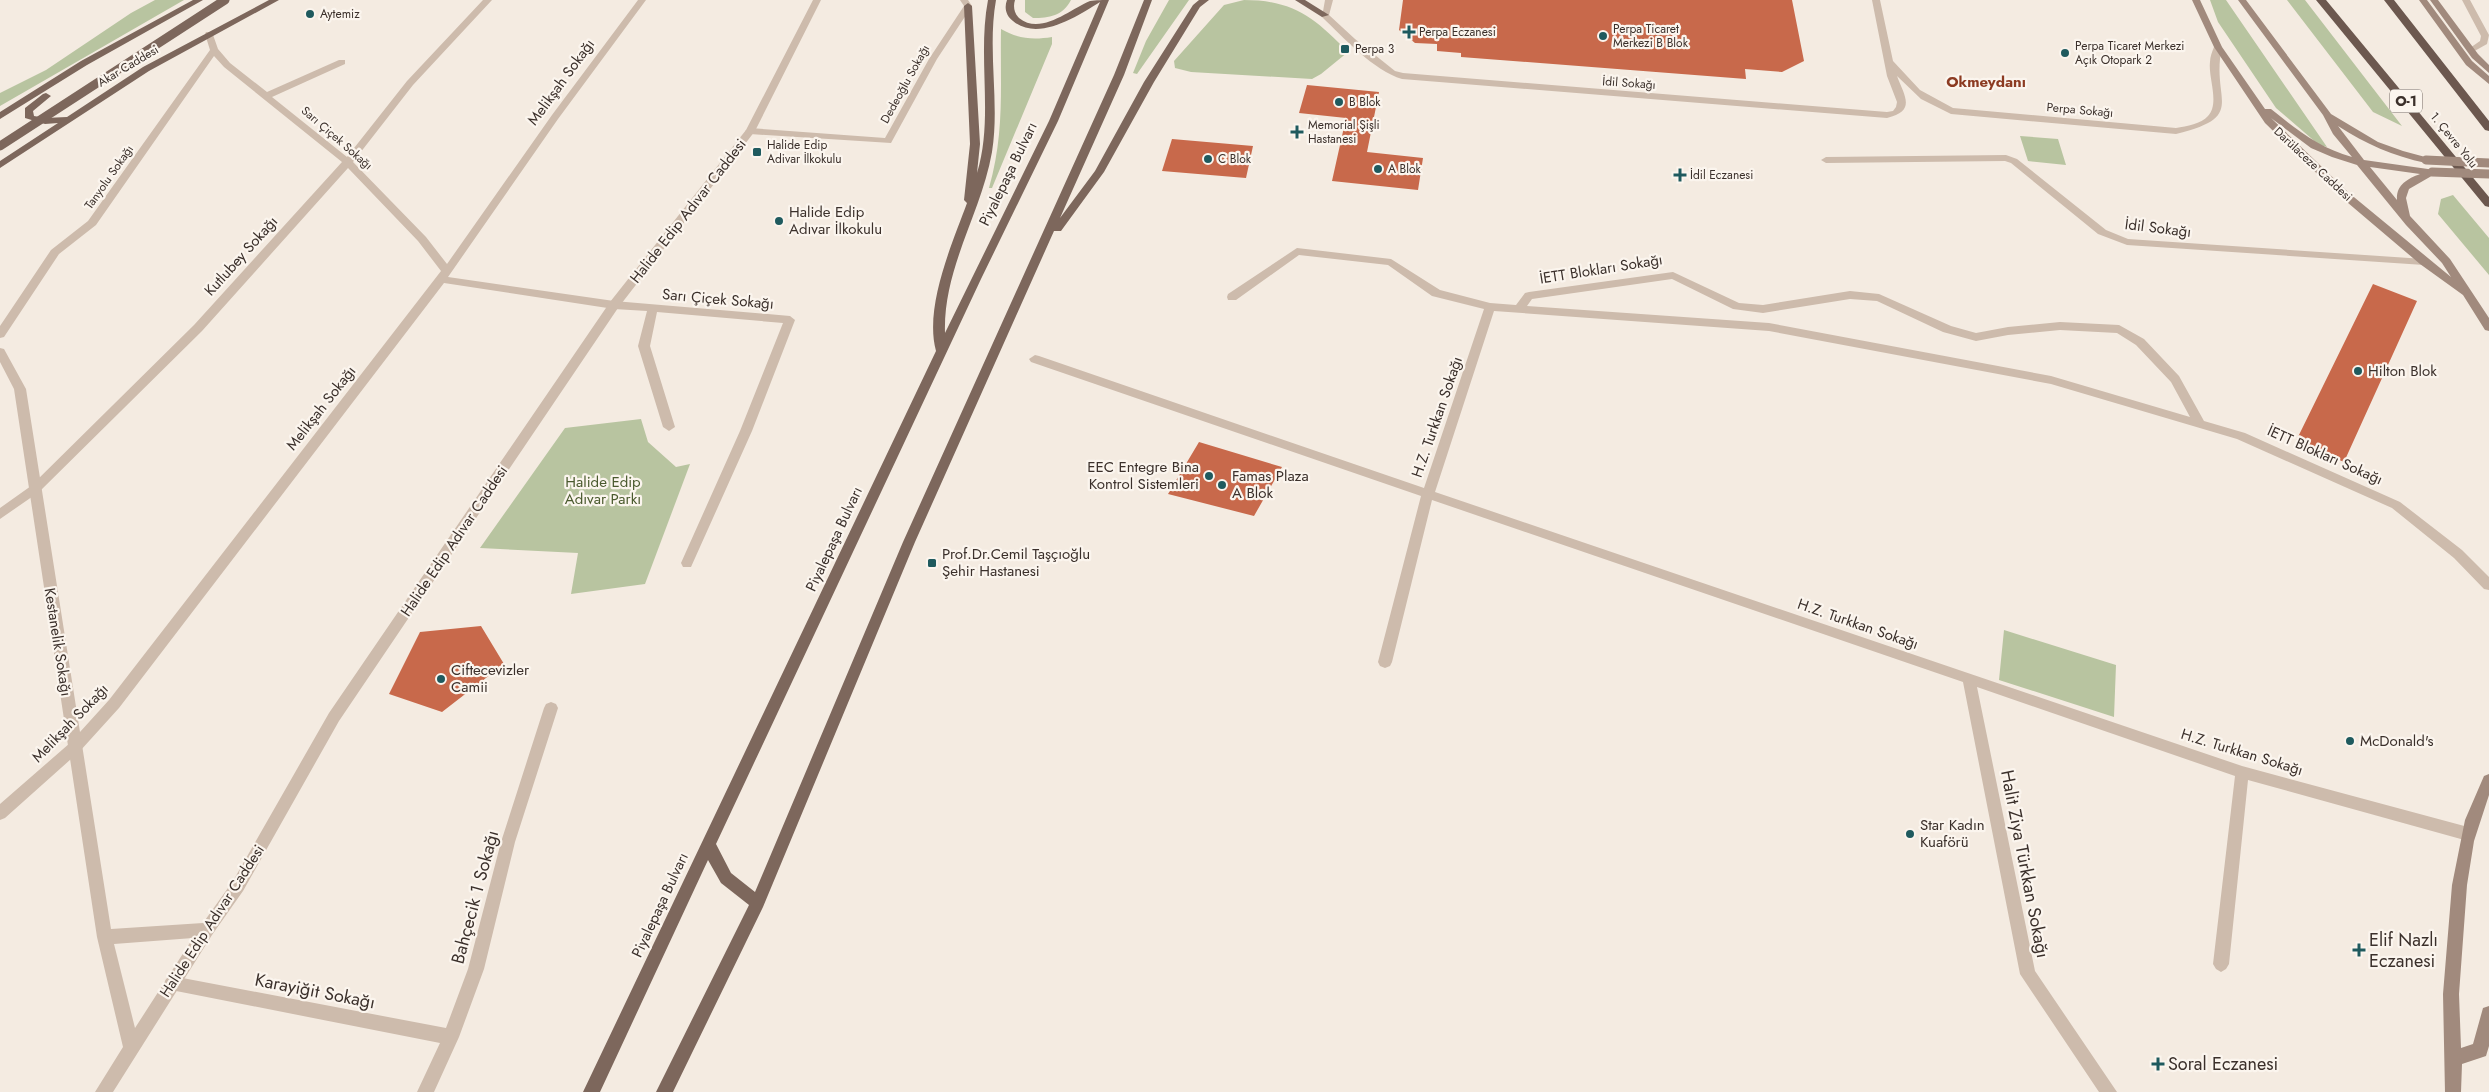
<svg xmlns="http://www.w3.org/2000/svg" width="2489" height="1092" font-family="Jost,sans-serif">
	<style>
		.green { fill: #b8c4a0 }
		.building { fill: #c8694b }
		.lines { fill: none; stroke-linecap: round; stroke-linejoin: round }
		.minor { fill: #cdbbac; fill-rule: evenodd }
		.tertiary { fill: #cdbbac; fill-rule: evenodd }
		.secondary { fill: #a18a7d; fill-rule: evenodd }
		.primary { fill: #7d675c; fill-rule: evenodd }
		.trunk { fill: #6c584f; fill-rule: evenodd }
		.secondary-bridge { stroke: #a18a7d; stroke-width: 9 }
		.primary-bridge { stroke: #7d675c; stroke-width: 9 }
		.poi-dot { fill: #1f5a5e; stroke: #fbf5ee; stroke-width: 2 }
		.labels { text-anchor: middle; stroke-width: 4.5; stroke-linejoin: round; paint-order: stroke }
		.far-poi-label { font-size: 12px; fill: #3b302b; stroke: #fbf5ee; text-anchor: start }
		.far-street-label { font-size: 12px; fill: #3b302b; stroke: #fbf5ee }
		.shield { fill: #fbf5ee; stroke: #756b66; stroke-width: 1 }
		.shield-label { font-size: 14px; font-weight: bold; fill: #3b302b }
		.street-label { font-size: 15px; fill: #3b302b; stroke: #fbf5ee }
		.far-quarter-label { font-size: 15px; font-weight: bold; fill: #8c3b22; stroke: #fbf5ee }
		.poi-label { font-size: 15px; fill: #3b302b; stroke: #fbf5ee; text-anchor: start }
		.park-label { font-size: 15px; fill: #4a5a2e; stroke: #fbf5ee }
		.near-street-label { font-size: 18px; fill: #3b302b; stroke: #fbf5ee }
		.near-poi-label { font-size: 18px; fill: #3b302b; stroke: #fbf5ee; text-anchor: start }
	</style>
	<rect width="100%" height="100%" fill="#f4ebe1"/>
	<path class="green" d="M155 0H184L0 106V93L46 70 131 13Z
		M1025 0H1071C1063 16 1049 18 1033 18L1025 12Z
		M1169 0H1189L1137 74 1133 73 1146 41Z
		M1244 0C1293 0 1315 18 1348 52L1321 74 1312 79 1191 72 1175 68 1174 61 1224 5Z
		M2210 0H2226L2327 147 2319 145 2276 108 2218 22Z
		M2287 0H2305L2402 126 2373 112Z
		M1001 29C1018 39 1033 40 1052 37V44L992 188H989C1005 132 1000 87 1001 29Z
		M2020 136 2058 139 2066 165 2028 161Z
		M2453 195 2489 238V275L2438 214 2441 199Z
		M641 419 648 442 676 467 690 464 645 584 571 594 578 553 480 548 565 428Z
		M2004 630 2116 665 2114 717 1999 680Z"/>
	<path class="building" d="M1403 0H1792L1804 61 1782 72 1745 69 1746 79 1461 57V53L1437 51V44L1415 43 1399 30Z
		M1307 85 1379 92 1367 152 1423 158 1418 190 1332 181 1346 118 1299 113Z
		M1172 139 1253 146 1246 178 1162 171Z
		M2373 284 2417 301 2344 462 2296 441Z
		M1199 442 1282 467 1254 516 1168 494Z
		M481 626 504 664 442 712 389 694 420 632Z"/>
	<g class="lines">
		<path class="minor" d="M483 0H492L413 85 353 162 426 237 447 264 552 115 638 0H646L558 119 448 277 614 301 790 316 795 320 752 431 691 567H683L681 563 740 431 783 323 657 312 650 346 675 427 669 431 663 427 638 346 647 311 614 309 444 283 119 708 80 751 5 818 0 820V804L70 743 109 700 441 271 418 241 348 168 202 331 39 492 0 519V508L31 486 194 325 342 162 224 67 214 56 96 225 59 254 4 337 0 338V326L51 250 88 221 210 50 205 34 206 32H212L218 49 230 63 267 92 339 60H345V64L272 97 347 157 407 81Z
			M960 0H968L972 6 937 59 891 143 750 134 745 131 750 128 885 138 929 59 964 6Z
			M1325 0H1333L1329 15 1355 39 1395 71 1403 73 1887 112 1893 111 1896 107 1897 102 1887 76 1872 0H1880L1893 61 1920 90 1953 108 2176 128C2187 126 2201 124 2208 116 2220 103 2208 78 2210 62 2210 57 2212 52 2214 47L2218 44 2222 47C2210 100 2249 116 2176 134L1951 114 1921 99 1897 76C1905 97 1916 111 1887 118L1402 79C1374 71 1343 37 1322 17Z
			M2462 0H2470L2489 35 2487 44 2471 53 2467 50 2480 41 2481 36Z
			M2006 155 2017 159 2106 230 2128 239 2424 259 2429 262 2424 265 2127 245 2098 234 2011 163 2005 161 1826 163 1821 160 1826 157Z
			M1297 248 1391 259 1440 290 1490 303 1516 305 1525 293 1529 292 1673 272 1739 303 1763 305 1850 291 1879 294 1951 326 1976 333 2008 327 2060 322 2119 325 2144 339 2179 376 2204 421 2245 433 2400 502 2462 550 2489 577V590L2484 589 2454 558 2392 508 2237 439 2051 384 1769 331 1494 311 1435 492 2242 766 2468 827 2473 829 2475 834 2473 839 2468 841 2248 780 2229 964 2226 969 2221 972 2216 969 2213 964 2235 776 1977 687 2035 971 2117 1092H2099L2020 974 1963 682 1432 500 1392 662 1390 666 1385 668 1380 666 1378 662 1421 496 1031 362 1029 359 1035 355 1039 356 1424 488 1484 309 1432 296 1388 265 1299 255 1236 300H1228L1227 297 1228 294ZM1672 279 1733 309 1763 313 1850 299 1877 301 1943 332 1976 341 2008 335 2060 330 2117 333 2136 345 2171 382 2190 417 2051 376 1769 323 1527 306 1532 299Z
			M551 702 556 704 558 708 515 842 484 969 459 1037 434 1092H417L440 1043 166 989 164 984 166 979 172 976 446 1028 468 969 501 842 544 708 546 704Z"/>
		<path class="tertiary" d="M813 0H821L755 131 618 308 339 721 243 891 212 935 113 1092H95L123 1047 97 937 14 389 0 362V348L4 349 26 389 111 929 203 923 233 881 329 713 610 302 746 130ZM193 938 135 1028 114 944Z"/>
		<path class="secondary" d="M2192 0H2200L2222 47 2265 109H2271C2297 130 2320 148 2352 157L2333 134 2323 115 2238 0H2246L2331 114 2378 142 2403 151 2429 158 2431 160 2426 163C2393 156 2366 144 2338 126L2364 160 2435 170V174L2409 189 2406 198 2410 216 2450 259 2489 318V331L2485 330 2463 295 2420 264 2341 197 2265 123 2214 47ZM2271 118 2311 148 2332 157 2357 165 2406 225 2442 263 2451 277 2349 193ZM2370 167 2420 174C2407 179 2396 185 2397 200Z
			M2419 0H2427L2472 61 2489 76V84L2466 65Z
			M2430 0H2438L2478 54 2489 65V73L2472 58Z
			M2489 774V795L2474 841 2467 885 2459 994 2461 1048 2473 1044 2483 1008 2489 1006V1046L2486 1056 2462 1064 2461 1092H2445L2443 994 2452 885 2465 820 2484 776Z"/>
		<path class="primary" d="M193 0H203L87 65 0 119V112L81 61Z
			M269 0H279L149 71 0 168V161L58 123 45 124 25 118V108L43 94 46 93 51 96 33 111 34 116 45 118 67 117 143 67Z
			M988 0H996C987 51 1000 102 992 152 981 214 943 268 945 333L1049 121 1100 2C1078 16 1038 42 1013 21 1006 16 1004 8 1007 0H1015C1013 6 1014 13 1019 18 1041 36 1070 9 1090 1 1095 0 1104 0 1109 0L1058 121 981 279 716 844 731 873 755 892 903 542 1114 75 1144 0H1152L1124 75 1060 218 1095 171 1144 82 1193 5 1199 0H1209L1200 7 1154 82 1104 172 1061 231H1054L915 542 763 907 673 1092H656L749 905 721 883 708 860 600 1092H583L936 351C924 307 952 244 967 203L964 200 970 144 964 6 968 3 972 6 980 144 977 173C994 117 977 58 988 0Z
			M1295 0H1305L1329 15 1322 17Z"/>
		<path class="trunk" d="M2316 0H2326L2489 197V207L2485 206Z
			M2384 0H2394L2489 121V131L2485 130Z"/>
		<path class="secondary-bridge" d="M2426 160 2489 163
			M2432 172 2489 174"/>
		<path class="primary-bridge" d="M0 146 225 0"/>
	</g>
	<g class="poi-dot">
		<circle cx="310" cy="14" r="5"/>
		<path d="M1406.5 24.5h5v5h5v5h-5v5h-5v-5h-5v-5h5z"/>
		<circle cx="1603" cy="36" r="5"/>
		<rect x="1340" y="44" width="10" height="10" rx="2.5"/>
		<circle cx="2065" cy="53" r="5"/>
		<circle cx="1339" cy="102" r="5"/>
		<path d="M1294.5 124.5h5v5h5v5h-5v5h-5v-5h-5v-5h5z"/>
		<rect x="752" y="147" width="10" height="10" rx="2.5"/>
		<circle cx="1208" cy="159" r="5"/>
		<circle cx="1378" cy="169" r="5"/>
		<path d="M1677.5 167.5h5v5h5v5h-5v5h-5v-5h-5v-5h5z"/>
		<circle cx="779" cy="221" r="5"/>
		<circle cx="2358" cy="371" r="5"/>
		<circle cx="1209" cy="476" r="5"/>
		<circle cx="1222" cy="485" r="5"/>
		<rect x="927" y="558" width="10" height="10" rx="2.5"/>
		<circle cx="441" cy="679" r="5"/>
		<circle cx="2350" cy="741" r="5"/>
		<circle cx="1910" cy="834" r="5"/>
		<path d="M2356.5 942.5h5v5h5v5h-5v5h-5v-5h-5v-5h5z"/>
		<path d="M2155.5 1056.5h5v5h5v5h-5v5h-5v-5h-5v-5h5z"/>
	</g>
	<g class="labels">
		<g class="far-poi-label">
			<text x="320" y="18">Aytemiz</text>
			<text x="1613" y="33">Perpa Ticaret<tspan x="1613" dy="14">Merkezi B Blok</tspan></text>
			<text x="1419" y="36">Perpa Eczanesi</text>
			<text x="2075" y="50">Perpa Ticaret Merkezi<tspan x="2075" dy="14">Açık Otopark 2</tspan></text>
			<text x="1355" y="53">Perpa 3</text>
			<text x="1349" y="106">B Blok</text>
			<text x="1308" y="129">Memorial Şişli<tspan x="1308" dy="14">Hastanesi</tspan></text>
			<text x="767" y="149">Halide Edip<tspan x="767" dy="14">Adivar İlkokulu</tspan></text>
			<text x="1218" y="163">C Blok</text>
			<text x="1388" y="173">A Blok</text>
			<text x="1690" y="179">İdil Eczanesi</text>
		</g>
		<g class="far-street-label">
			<text transform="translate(128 66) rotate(-31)" y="4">Akar Caddesi</text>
			<text transform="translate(1629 83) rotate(4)" y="4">İdil Sokağı</text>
			<text transform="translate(905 84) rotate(-61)" y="4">Dedeoğlu Sokağı</text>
			<text transform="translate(2080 110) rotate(5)" y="4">Perpa Sokağı</text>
			<text transform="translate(337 138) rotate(41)" y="4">Sarı Çiçek Sokağı</text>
			<text transform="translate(2454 140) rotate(51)" y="4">1. Çevre Yolu</text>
			<text transform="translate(2313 164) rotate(43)" y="4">Darülaceze Caddesi</text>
			<text transform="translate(109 177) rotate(-55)" y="4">Tanyolu Sokağı</text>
		</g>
		<rect class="shield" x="2390" y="89.5" width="32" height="23" rx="4"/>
		<g class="shield-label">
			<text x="2406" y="106">O-1</text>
		</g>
		<g class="street-label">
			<text transform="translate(561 82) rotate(-54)" y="5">Melikşah Sokağı</text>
			<text transform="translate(1008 174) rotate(-64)" y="5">Piyalepaşa Bulvarı</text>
			<text transform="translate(688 211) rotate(-52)" y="5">Halide Edip Adıvar Caddesi</text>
			<text transform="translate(2158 228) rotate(7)" y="5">İdil Sokağı</text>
			<text transform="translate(241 256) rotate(-48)" y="5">Kutlubey Sokağı</text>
			<text transform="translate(1601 269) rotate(-9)" y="5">İETT Blokları Sokağı</text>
			<text transform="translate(718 299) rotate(5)" y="5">Sarı Çiçek Sokağı</text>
			<text transform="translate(321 408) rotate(-52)" y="5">Melikşah Sokağı</text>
			<text transform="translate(1437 417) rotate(-71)" y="5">H.Z. Turkkan Sokağı</text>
			<text transform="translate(2325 455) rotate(24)" y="5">İETT Blokları Sokağı</text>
			<text transform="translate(834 539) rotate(-65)" y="5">Piyalepaşa Bulvarı</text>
			<text transform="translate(454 541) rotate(-56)" y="5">Halide Edip Adıvar Caddesi</text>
			<text transform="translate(1858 624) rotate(19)" y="5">H.Z. Turkkan Sokağı</text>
			<text transform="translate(58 642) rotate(81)" y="5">Kestanelik Sokağı</text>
			<text transform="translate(70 723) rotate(-46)" y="5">Melikşah Sokağı</text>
			<text transform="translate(2242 752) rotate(17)" y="5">H.Z. Turkkan Sokağı</text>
			<text transform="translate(660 905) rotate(-65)" y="5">Piyalepaşa Bulvarı</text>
			<text transform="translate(212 921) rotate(-57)" y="5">Halide Edip Adıvar Caddesi</text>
		</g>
		<g class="far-quarter-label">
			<text x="1986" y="87">Okmeydanı</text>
		</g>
		<g class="poi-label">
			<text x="789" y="217">Halide Edip<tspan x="789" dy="17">Adıvar İlkokulu</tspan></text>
			<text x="2368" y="376">Hilton Blok</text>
			<text x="1199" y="472" text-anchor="end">EEC Entegre Bina<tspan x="1199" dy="17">Kontrol Sistemleri</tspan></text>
			<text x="1232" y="481">Famas Plaza<tspan x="1232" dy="17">A Blok</tspan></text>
			<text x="942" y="559">Prof.Dr.Cemil Taşçıoğlu<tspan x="942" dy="17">Şehir Hastanesi</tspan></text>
			<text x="451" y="675">Ciftecevizler<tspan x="451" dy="17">Camii</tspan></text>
			<text x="2360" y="746">McDonald's</text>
			<text x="1920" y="830">Star Kadın<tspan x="1920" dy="17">Kuaförü</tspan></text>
		</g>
		<g class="park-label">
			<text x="603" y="487">Halide Edip<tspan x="603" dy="17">Adıvar Parkı</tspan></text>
		</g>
		<g class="near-street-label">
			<text transform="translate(2025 864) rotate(79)" y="6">Halit Ziya Türkkan Sokağı</text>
			<text transform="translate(475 897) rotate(-75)" y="6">Bahçecik 1 Sokağı</text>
			<text transform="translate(315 991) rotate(11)" y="6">Karayiğit Sokağı</text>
		</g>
		<g class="near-poi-label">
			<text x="2369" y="946">Elif Nazlı<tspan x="2369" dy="21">Eczanesi</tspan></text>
			<text x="2168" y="1070">Soral Eczanesi</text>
		</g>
	</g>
</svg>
